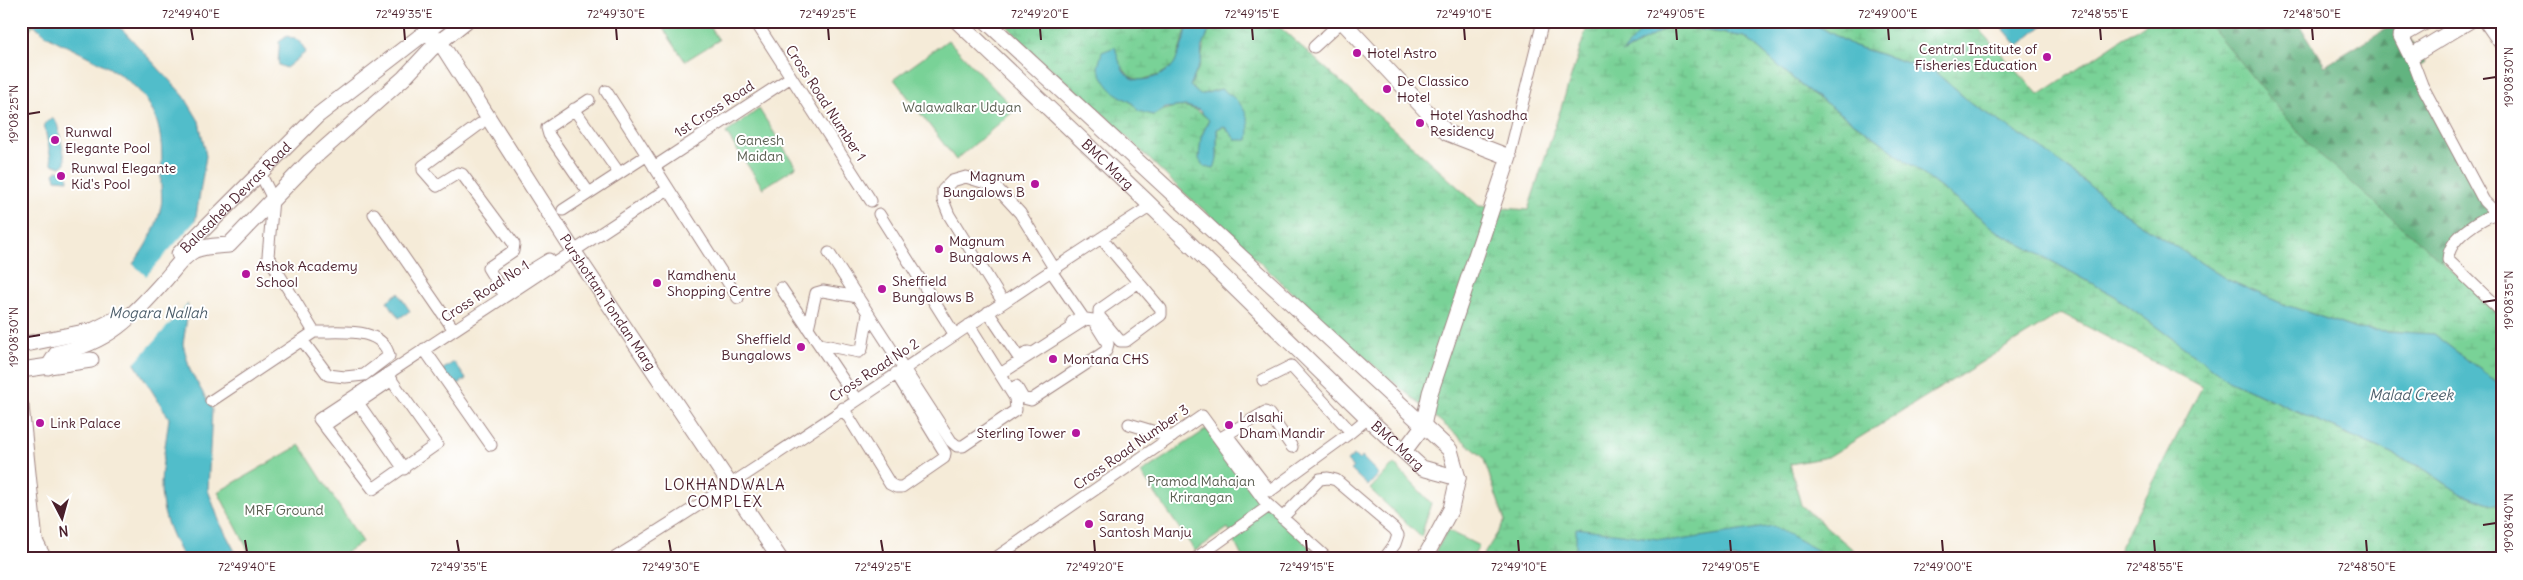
<svg xmlns="http://www.w3.org/2000/svg" width="2523" height="580" font-family="Delius,sans-serif">
	<style>
		.green { fill: #79d297; stroke: #627861 }
		.forest { fill: url(#forest-firs); stroke: #566a56 }
		.wetland { fill: url(#wetland-marsh); stroke: #627861 }
		.water { fill: #51bdca; stroke: #4e6e7a }
		.pier { fill: #f5ebd8 }
		.lines { fill: none; stroke-linecap: round; stroke-linejoin: round }
		.street-casing { stroke: #a08582; stroke-width: 13 }
		.secondary-casing { stroke: #a08582; stroke-width: 17 }
		.street { stroke: #fff; stroke-width: 11 }
		.secondary { stroke: #fff; stroke-width: 15 }
		.ticks { fill: none; stroke: #4a1f2b; stroke-width: 2 }
		.poi-dot { fill: #b5179e; stroke: #fff; stroke-width: 2 }
		.labels { text-anchor: middle; stroke-width: 4; stroke-linejoin: round; paint-order: stroke }
		.poi-label { font-size: 14px; fill: #4a1f2b; stroke: #fff; text-anchor: start }
		.street-label { font-size: 14px; fill: #4a1f2b; stroke: #fff }
		.park-label { font-size: 14px; fill: #5a5e51; stroke: #fff }
		.water-label { font-size: 15px; font-style: italic; fill: #4d5e6b; stroke: #fff }
		.neighbourhood-label { font-size: 15px; letter-spacing: 1px; fill: #4a1f2b; stroke: #fff }
		.neatline { fill: none; stroke: #4a1f2b; stroke-width: 2 }
		.ticks-label { font-size: 12px; text-anchor: middle; fill: #4a1f2b }
	</style>
	<defs>
		<pattern id="forest-firs" width="22" height="20" patternUnits="userSpaceOnUse" patternTransform="scale(1.25)"><rect width="22" height="20" fill="#62b480"/><path d="M5 1l3.5 6h-7zM16 11l3.5 6h-7z" fill="#539269"/></pattern>
		<pattern id="wetland-marsh" width="20" height="14" patternUnits="userSpaceOnUse" patternTransform="scale(1.25)"><rect width="20" height="14" fill="#79d297"/><path d="M1 5h8M5 5V1M11 12h8M15 12V8" fill="none" stroke="#6ab482"/></pattern>
	</defs>
	<rect width="100%" height="100%" fill="#fff"/>
	<filter id="ink" filterUnits="userSpaceOnUse"><feTurbulence type="fractalNoise" baseFrequency=".02" numOctaves="2"/><feDisplacementMap in="SourceGraphic" scale="10" xChannelSelector="R" yChannelSelector="G"/><feConvolveMatrix kernelMatrix="1 2 1 2 8 2 1 2 1" color-interpolation-filters="sRGB"/></filter>
	<filter id="wash" filterUnits="userSpaceOnUse"><feTurbulence type="fractalNoise" baseFrequency=".0096" numOctaves="4" result="noise"/><feDisplacementMap in="SourceGraphic" scale="20" xChannelSelector="R" yChannelSelector="G"/><feGaussianBlur stdDeviation="1.12" result="paint"/><feColorMatrix in="noise" values="0 0 0 0 0 0 0 0 0 0 0 0 0 0 0 0 0 1.4 0 .05"/><feComposite in="paint" operator="in"/></filter>
	<g filter="url(#wash)">
		<rect width="100%" height="100%" fill="#f5ebd8"/>
		<path class="green" d="M21 21H31L34 25 26 32 21 33Z
			M658 21H706L719 40 685 61Z
			M948 40 1015 110 956 160 894 79Z
			M759 109 796 167 763 188 726 133Z
			M1207 429 1319 559H1243L1228 528 1195 551 1141 473Z
			M300 445 362 542 336 559H253L218 492Z
			M1394 464 1431 503 1421 537 1370 489Z
			M1448 530 1479 546 1472 559H1431Z"/>
		<path class="forest" d="M2201 21H2297L2325 66 2398 21H2426L2407 34 2425 63 2412 71 2494 211 2437 266 2302 145Z"/>
		<path class="wetland" d="M1003 21H1189L1175 64 1160 75 1140 80 1130 77 1121 66 1120 96 1153 115C1175 104 1191 102 1209 120L1201 137 1217 159V129L1224 126 1236 140 1221 89 1200 95 1190 86C1193 78 1199 69 1201 60 1204 46 1204 32 1214 21H1273L1479 206 1528 210 1589 21H1629L1644 28 1624 52 1672 25 1745 37 1803 87 1880 141 1995 230 2115 296 2228 380 2421 467 2461 494 2489 504 2502 503V559H2114L2202 387 2061 313 1828 457 1790 464 1801 505 1864 559H1481L1505 521 1483 457 1330 329 1214 219 1181 190 1097 108 1032 53Z
			M1809 21H1971L2039 95 2149 21H2206L2310 146 2502 314V386L2433 334 2356 329 2283 304 2226 279 2128 216 2040 147 1973 105 1934 71 1854 46Z"/>
		<path class="water" d="M31 21H110L124 31 184 96 199 121 206 156 186 278 188 312 183 344 190 370 212 409 208 490 220 523 239 559H184C151 500 161 481 169 418L135 364 131 347 142 274 133 264C145 248 158 226 161 206 163 196 160 186 161 176 167 104 139 81 79 52 61 43 44 37 31 21Z
			M1189 21H1214L1202 46 1201 61 1190 86 1200 95 1221 89C1242 101 1252 115 1248 140H1236L1224 126 1217 129V159L1214 169 1204 167 1199 159 1201 137 1209 120 1199 110 1186 106 1166 108 1153 115 1138 111C1133 101 1128 101 1120 96 1108 89 1103 79 1098 67L1102 52 1115 47C1118 57 1121 72 1131 78 1143 84 1169 74 1175 62 1181 50 1186 34 1189 21Z
			M1629 21H1809L1854 46 1934 71 1973 105 2040 147 2128 216 2226 279 2283 304 2356 329 2433 334 2502 386V503L2489 504 2461 494 2421 467 2228 380 2115 296 1995 230 1880 141 1803 87 1745 37 1672 25 1622 53 1643 29Z
			M2007 21H2044L2046 23 2018 46 2001 26Z
			M287 36 300 41 306 52 286 68 279 65C277 58 280 50 279 42Z
			M52 118 57 123 65 158V164L61 167 52 164 44 124Z
			M57 170 67 172 68 180 56 179 54 173Z
			M398 293 410 311 399 318 387 301Z
			M454 362 466 379 454 387 442 370Z
			M1354 455 1359 460 1362 457 1379 474 1368 486 1351 470 1353 468 1347 461Z
			M1773 526 1834 559H1584L1576 553V528L1673 541Z"/>
		<path class="pier" d="M199 217 189 278 190 301 133 365 125 326 128 298 139 274 131 265 133 264 146 276Z"/>
	</g>
	<g filter="url(#ink)">
		<g class="lines">
			<g class="street-casing">
				<path id="street" d="M755 21 871 201
					M2484 21 2502 47
					M1314 47 1342 21
					M2411 56 2422 85 2484 201 2496 213
					M606 91 738 298
					M574 109 619 173
					M480 124 423 166V170L437 186 458 173 462 174 514 244 513 251 488 268 505 296
					M1509 157 1543 21
					M654 167 791 77
					M589 193 549 135 547 128 589 100
					M563 210 646 156
					M2502 212C2481 217 2448 238 2448 260L2502 312
					M374 214 454 330
					M879 214 955 335
					M1101 238 1161 309V315L1126 341H1120L1099 316V310L1139 282
					M829 253 951 441 957 446H963L1016 410 1015 398 969 325
					M1051 271 1082 316 1072 322
					M781 288 856 399
					M500 289 549 259
					M1003 302 949 215 943 200V190L952 181 966 177 995 186 1020 213 1054 268
					M988 312 1019 358 1028 352
					M808 328 816 293 823 291 858 297
					M302 340 328 375 345 377 364 375 389 356C382 325 338 333 314 332
					M819 344 859 352 862 349 868 314
					M424 349 491 445
					M1005 371 1086 319 1093 320 1108 344 1106 351 1031 400 1023 398 1016 386
					M387 374 437 444 373 489 319 419 668 189
					M1263 380 1291 366 1351 432
					M211 401 314 332 268 256 273 199 260 173
					M358 403 404 469
					M843 408 890 484 896 487H902L944 458 945 453 896 373
					M1129 424 1172 437
					M324 426 392 380
					M1219 439 1265 412 1269 414 1292 447
					M1230 439 1270 491 1351 432 1368 418
					M1282 518 1320 479 1328 478 1336 480 1394 529 1398 535 1395 544 1384 559
					M613 559C796 446 970 321 1151 206
					M994 559 1202 416 1265 502 1328 559
					M1195 559 1269 506"/>
			</g>
			<g class="secondary-casing">
				<g id="secondary">
					<path id="s1" d="M957 21 1145 200 1375 425 1422 468 1458 478"/>
					<path d="M986 21 1450 450 1458 478 1451 509 1424 559"/>
					<path d="M1342 21 1447 133 1509 157 1430 393 1423 426 1404 451"/>
					<path d="M2427 21 2401 36 2411 56 2469 21"/>
					<path id="s2" d="M427 34 440 42 574 252 780 559"/>
					<path id="s3" d="M179 254 317 116 440 21"/>
					<path d="M21 345 94 330 116 319"/>
					<path d="M48 367 57 353C108 343 132 317 165 280 174 270 183 256 195 250 205 246 217 246 229 245L310 161 404 78 431 49 466 21"/>
					<path d="M21 370 91 360"/>
					<path d="M21 406 35 541 30 559"/>
					<path d="M35 541 44 559"/>
				</g>
			</g>
			<use href="#street" class="street"/>
			<use href="#secondary" class="secondary"/>
		</g>
	</g>
	<path class="ticks" d="M191 28 193 40M404 28 405 40M616 28 617 40M828 28 829 40M1040 28 1041 40M1252 28 1253 40M1464 28 1465 40M1676 28 1677 40M1888 28 1889 40M2100 28 2101 40M2312 28 2313 40M2483 79 2496 77M28 114 40 112M2483 302 2496 300M28 337 40 335M2483 525 2496 523M245 540 247 552M457 540 459 552M669 540 671 552M881 540 883 552M1094 540 1095 552M1306 540 1307 552M1518 540 1519 552M1730 540 1731 552M1942 540 1943 552M2154 540 2155 552M2366 540 2367 552"/>
	<g class="poi-dot">
		<circle cx="1357" cy="53" r="5"/>
		<circle cx="2047" cy="57" r="5"/>
		<circle cx="1387" cy="89" r="5"/>
		<circle cx="1420" cy="123" r="5"/>
		<circle cx="55" cy="140" r="5"/>
		<circle cx="61" cy="176" r="5"/>
		<circle cx="1035" cy="184" r="5"/>
		<circle cx="939" cy="249" r="5"/>
		<circle cx="246" cy="274" r="5"/>
		<circle cx="657" cy="283" r="5"/>
		<circle cx="882" cy="289" r="5"/>
		<circle cx="801" cy="347" r="5"/>
		<circle cx="1053" cy="359" r="5"/>
		<circle cx="40" cy="423" r="5"/>
		<circle cx="1229" cy="425" r="5"/>
		<circle cx="1076" cy="433" r="5"/>
		<circle cx="1089" cy="524" r="5"/>
	</g>
	<g class="labels">
		<g class="poi-label">
			<text x="2037" y="54" text-anchor="end">Central Institute of<tspan x="2037" dy="16">Fisheries Education</tspan></text>
			<text x="1367" y="58">Hotel Astro</text>
			<text x="1397" y="86">De Classico<tspan x="1397" dy="16">Hotel</tspan></text>
			<text x="1430" y="120">Hotel Yashodha<tspan x="1430" dy="16">Residency</tspan></text>
			<text x="65" y="137">Runwal<tspan x="65" dy="16">Elegante Pool</tspan></text>
			<text x="71" y="173">Runwal Elegante<tspan x="71" dy="16">Kid's Pool</tspan></text>
			<text x="1025" y="181" text-anchor="end">Magnum<tspan x="1025" dy="16">Bungalows B</tspan></text>
			<text x="949" y="246">Magnum<tspan x="949" dy="16">Bungalows A</tspan></text>
			<text x="256" y="271">Ashok Academy<tspan x="256" dy="16">School</tspan></text>
			<text x="667" y="280">Kamdhenu<tspan x="667" dy="16">Shopping Centre</tspan></text>
			<text x="892" y="286">Sheffield<tspan x="892" dy="16">Bungalows B</tspan></text>
			<text x="791" y="344" text-anchor="end">Sheffield<tspan x="791" dy="16">Bungalows</tspan></text>
			<text x="1063" y="364">Montana CHS</text>
			<text x="1239" y="422">Lalsahi<tspan x="1239" dy="16">Dham Mandir</tspan></text>
			<text x="50" y="428">Link Palace</text>
			<text x="1066" y="438" text-anchor="end">Sterling Tower</text>
			<text x="1099" y="521">Sarang<tspan x="1099" dy="16">Santosh Manju</tspan></text>
		</g>
		<g class="street-label">
			<text transform="translate(826 103) rotate(57)" y="5">Cross Road Number 1</text>
			<text transform="translate(714 109) rotate(-33)" y="5">1st Cross Road</text>
			<text dy="5" stroke="none"><textPath href="#s1" startOffset="208">BMC Marg</textPath></text>
			<text dy="5" stroke="none"><textPath href="#s3" startOffset="80">Balasaheb Devras Road</textPath></text>
			<text transform="translate(485 291) rotate(-33)" y="5">Cross Road No 1</text>
			<text dy="5" stroke="none"><textPath href="#s2" startOffset="325">Purshottam Tondan Marg</textPath></text>
			<text transform="translate(874 370) rotate(-33)" y="5">Cross Road No 2</text>
			<text dy="5" stroke="none"><textPath href="#s1" startOffset="612">BMC Marg</textPath></text>
			<text transform="translate(1131 447) rotate(-35)" y="5">Cross Road Number 3</text>
		</g>
		<g class="park-label">
			<text x="962" y="112">Walawalkar Udyan</text>
			<text x="760" y="145">Ganesh<tspan x="760" dy="16">Maidan</tspan></text>
			<text x="1201" y="486">Pramod Mahajan<tspan x="1201" dy="16">Krirangan</tspan></text>
			<text x="284" y="515">MRF Ground</text>
		</g>
		<g class="water-label">
			<text x="158" y="318">Mogara Nallah</text>
			<text x="2411" y="400">Malad Creek</text>
		</g>
		<g class="neighbourhood-label">
			<text x="725" y="490">LOKHANDWALA<tspan x="725" dy="17">COMPLEX</tspan></text>
		</g>
	</g>
	<rect width="2523" height="580" fill="none" stroke="#fff" stroke-width="55"/>
	<g transform="translate(62 518) rotate(174)" stroke="#ffffff" stroke-width="4" paint-order="stroke">
	<path d="M0-4L9 19L0 12L-9 19Z" fill="#4a1f2b"/>
	<text y="-8" font-size="14" font-weight="bold" text-anchor="middle" fill="#4a1f2b">N</text>
	</g>
	<rect x="28" y="28" width="2468" height="524" class="neatline"/>
	<g class="ticks-label">
		<text x="191" y="18">72°49'40"E</text>
		<text x="404" y="18">72°49'35"E</text>
		<text x="616" y="18">72°49'30"E</text>
		<text x="828" y="18">72°49'25"E</text>
		<text x="1040" y="18">72°49'20"E</text>
		<text x="1252" y="18">72°49'15"E</text>
		<text x="1464" y="18">72°49'10"E</text>
		<text x="1676" y="18">72°49'05"E</text>
		<text x="1888" y="18">72°49'00"E</text>
		<text x="2100" y="18">72°48'55"E</text>
		<text x="2312" y="18">72°48'50"E</text>
		<text transform="translate(2509 77) rotate(-90)" y="4">19°08'30"N</text>
		<text transform="translate(14 114) rotate(-90)" y="4">19°08'25"N</text>
		<text transform="translate(2509 300) rotate(-90)" y="4">19°08'35"N</text>
		<text transform="translate(14 337) rotate(-90)" y="4">19°08'30"N</text>
		<text transform="translate(2509 523) rotate(-90)" y="4">19°08'40"N</text>
		<text x="247" y="571">72°49'40"E</text>
		<text x="459" y="571">72°49'35"E</text>
		<text x="671" y="571">72°49'30"E</text>
		<text x="883" y="571">72°49'25"E</text>
		<text x="1095" y="571">72°49'20"E</text>
		<text x="1307" y="571">72°49'15"E</text>
		<text x="1519" y="571">72°49'10"E</text>
		<text x="1731" y="571">72°49'05"E</text>
		<text x="1943" y="571">72°49'00"E</text>
		<text x="2155" y="571">72°48'55"E</text>
		<text x="2367" y="571">72°48'50"E</text>
	</g>
</svg>
